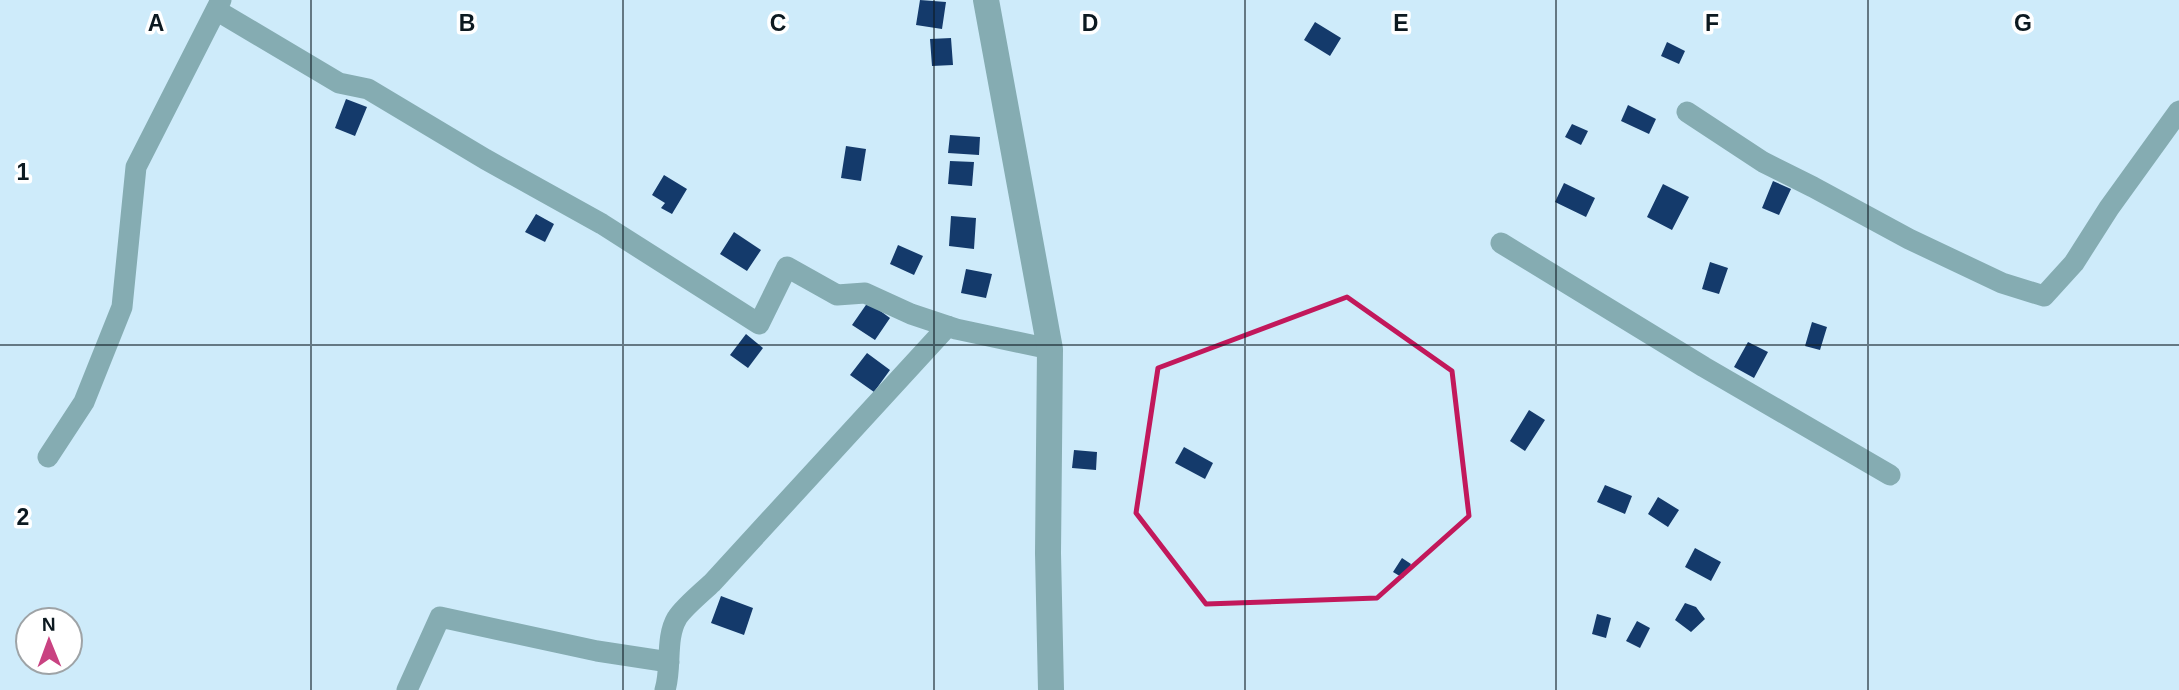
<svg xmlns="http://www.w3.org/2000/svg" width="2179" height="690" font-family="Helvetica,sans-serif">
	<style>
		.building { fill: #143a6b }
		.lines { fill: none; stroke-linecap: round; stroke-linejoin: round }
		.minor { stroke: #85acb2; stroke-width: 21 }
		.tertiary { stroke: #85acb2; stroke-width: 26 }
		.marked { fill: none; stroke: #c2185b; stroke-width: 5; stroke-linejoin: round }
		.grid { fill: none; stroke: #0c1920; stroke-width: 2; stroke-opacity: 0.55 }
		.grid-label { font-size: 23px; text-anchor: middle; font-weight: bold; fill: #0c1920; stroke: #fff; stroke-width: 7; stroke-linejoin: round; paint-order: stroke }
	</style>
	<rect width="100%" height="100%" fill="#ceebfa"/>
	<path class="building" d="M920 0 946 2 942 29 916 25Z
		M1315 22 1341 38 1330 56 1304 40Z
		M951 38 953 65 932 66 930 39Z
		M1667 42 1685 51 1679 64 1661 56Z
		M346 99 367 107 355 136 335 128Z
		M1628 105 1656 119 1649 134 1621 121Z
		M1572 124 1588 131 1581 145 1565 137Z
		M950 135 980 137 979 155 948 153Z
		M846 146 866 149 861 181 841 178Z
		M950 161 974 162 972 186 948 184Z
		M664 175 687 189 672 214 661 208 665 203 652 195Z
		M1773 181 1791 189 1779 215 1762 208Z
		M1564 183 1595 198 1586 217 1555 202Z
		M1663 184 1689 197 1672 230 1647 217Z
		M536 214 554 224 545 242 525 232Z
		M951 216 976 218 974 249 949 246Z
		M734 232 761 250 747 271 720 254Z
		M898 245 923 256 914 275 890 264Z
		M1710 262 1728 268 1719 294 1702 289Z
		M966 269 992 274 986 298 961 293Z
		M868 302 890 318 875 340 852 325Z
		M1812 322 1827 327 1820 350 1805 346Z
		M746 334 763 348 748 368 730 355Z
		M1748 342 1768 352 1754 378 1734 367Z
		M867 353 890 370 874 392 850 375Z
		M1529 410 1545 420 1525 451 1510 441Z
		M1184 447 1213 463 1205 479 1175 463Z
		M1074 450 1097 452 1096 470 1072 468Z
		M1605 485 1632 496 1625 514 1597 502Z
		M1658 497 1679 510 1668 527 1648 514Z
		M1695 548 1721 562 1711 581 1685 567Z
		M1402 558 1411 564 1403 578 1393 572Z
		M721 596 753 608 744 635 711 623Z
		M1685 603 1696 607 1705 619 1691 632 1675 620Z
		M1597 614 1611 618 1606 638 1592 634Z
		M1637 621 1650 628 1640 648 1626 641Z"/>
	<g class="lines">
		<path class="minor" d="M216 10 339 83 368 89 485 159 602 224 759 324 787 267 837 295 865 293 911 314 956 329 1050 349
			M1687 112 1763 162 1813 187 1909 239 2002 283 2044 296 2074 263 2109 208 2179 111
			M1501 243 1704 367 1890 475
			M48 457 84 402 122 307 136 167 221 0
			M407 690 440 617 597 651 669 662
			M665 690C672 668 665 638 677 618 682 609 703 591 712 583L948 326"/>
		<path class="tertiary" d="M986 0 1050 349 1048 553 1051 690"/>
	</g>
	<path class="marked" d="M1347 297 1452 371 1469 516 1377 598 1206 604 1136 513 1158 368Z"/>
	<path class="grid" d="M311 0V690M623 0V690M934 0V690M1245 0V690M1556 0V690M1868 0V690M0 345H2179"/>
	<g class="grid-label">
		<text x="156" y="31">A</text>
		<text x="467" y="31">B</text>
		<text x="778" y="31">C</text>
		<text x="1090" y="31">D</text>
		<text x="1401" y="31">E</text>
		<text x="1712" y="31">F</text>
		<text x="2023" y="31">G</text>
		<text x="23" y="180">1</text>
		<text x="23" y="525">2</text>
	</g>
	<g transform="translate(49 641) rotate(359)"><circle r="33" fill="#ffffff" stroke="#9ea3a6" stroke-width="2"/>
	<path d="M0-5L12 26L0 18L-12 26Z" fill="#c94281"/>
	<text y="-10" font-size="19" font-weight="bold" text-anchor="middle" fill="#0c1920">N</text>
	</g>
</svg>
